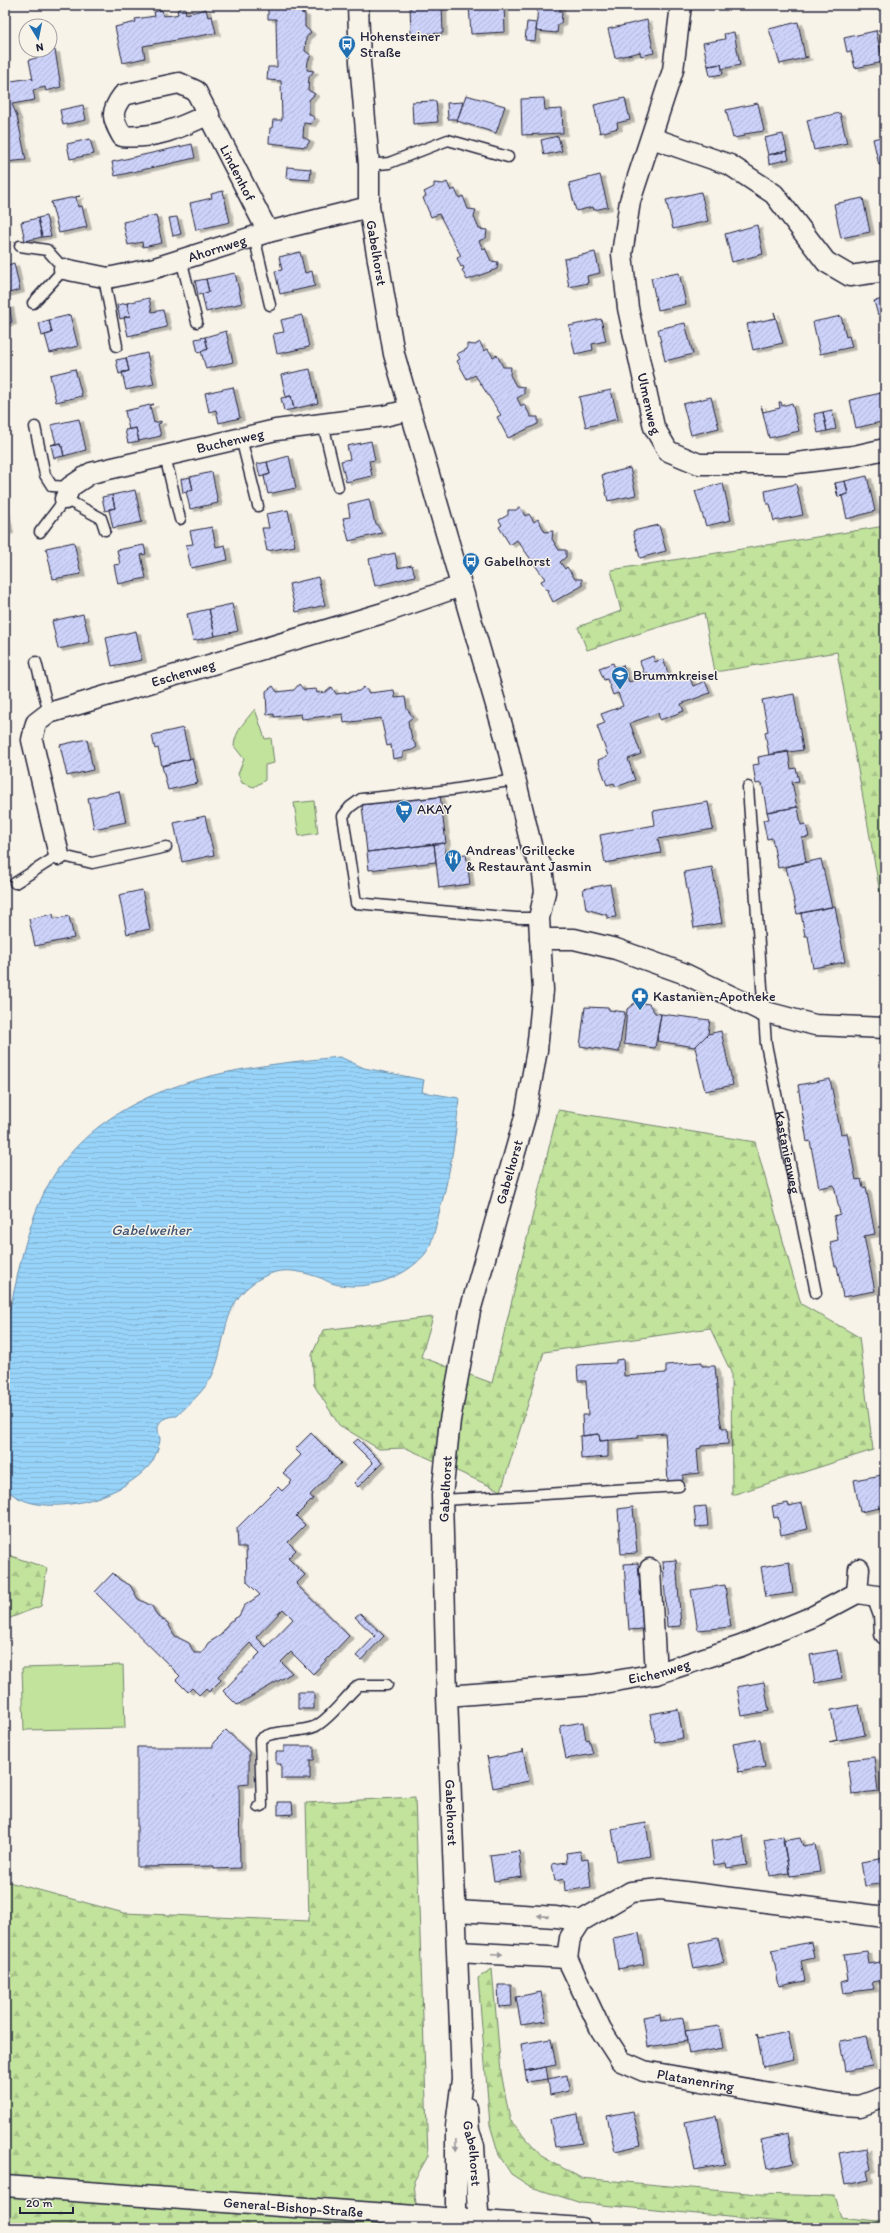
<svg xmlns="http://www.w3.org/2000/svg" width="890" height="2233" font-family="Itim,sans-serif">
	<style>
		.forest { fill: url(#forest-firs); stroke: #72826c }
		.park { fill: #c1e39c; stroke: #72826c }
		.water { fill: url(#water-rules); stroke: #698dad }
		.building { fill: url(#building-hatch); stroke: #22223b; fill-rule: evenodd; filter: url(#shadow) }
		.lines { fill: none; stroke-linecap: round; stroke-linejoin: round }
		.service-casing { stroke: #22223b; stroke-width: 13 }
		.minor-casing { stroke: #22223b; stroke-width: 23 }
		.service { stroke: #f7f3e8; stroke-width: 10 }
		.minor { stroke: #f7f3e8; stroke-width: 20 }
		.oneway { fill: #97959a }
		.labels { text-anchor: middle; stroke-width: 3; stroke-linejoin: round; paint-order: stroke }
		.poi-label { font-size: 14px; fill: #22223b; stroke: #f7f3e8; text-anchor: start }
		.street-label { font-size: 14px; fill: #22223b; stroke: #f7f3e8 }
		.water-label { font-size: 15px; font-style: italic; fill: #455774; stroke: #f7f3e8 }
	</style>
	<defs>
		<pattern id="forest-firs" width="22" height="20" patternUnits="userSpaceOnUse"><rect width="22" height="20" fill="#c1e39c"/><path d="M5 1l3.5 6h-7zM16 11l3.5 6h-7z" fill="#a6c287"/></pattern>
		<pattern id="water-rules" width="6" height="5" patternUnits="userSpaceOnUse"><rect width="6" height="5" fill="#98d4f9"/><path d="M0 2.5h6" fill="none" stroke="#83b6d6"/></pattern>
		<pattern id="building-hatch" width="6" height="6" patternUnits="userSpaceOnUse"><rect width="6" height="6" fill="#cdd2fa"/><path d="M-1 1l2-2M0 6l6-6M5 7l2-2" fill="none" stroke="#b0b4d7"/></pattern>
		<filter id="shadow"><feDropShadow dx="4.5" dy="2.5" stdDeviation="0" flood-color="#0004"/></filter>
	</defs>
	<rect width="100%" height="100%" fill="#f7f3e8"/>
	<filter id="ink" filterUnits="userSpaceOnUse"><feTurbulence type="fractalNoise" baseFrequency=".025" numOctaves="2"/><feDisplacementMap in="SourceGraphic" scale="8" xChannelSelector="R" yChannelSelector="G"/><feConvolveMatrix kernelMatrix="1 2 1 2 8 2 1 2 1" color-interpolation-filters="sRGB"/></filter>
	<g filter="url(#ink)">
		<path class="forest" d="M885 526V921L837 652 715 672 704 613 587 650 578 627 621 611 611 570Z
			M558 1110 755 1142 801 1304 859 1337 873 1450 732 1495 731 1372 710 1328 544 1352 501 1491 406 1448 379 1449 339 1425 314 1385 312 1355 323 1330 433 1317 421 1357 492 1383Z
			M5 1554 47 1568 41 1606 5 1620Z
			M415 1797 428 2156 414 2181 418 2228H5V1881L124 1913 309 1921 306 1803Z
			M492 1969 501 2072 510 2120 543 2157 581 2178 758 2194 834 2196 841 2217 885 2222V2228H846L581 2203 531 2187 511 2174 499 2155 490 2125 478 1978Z"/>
		<path class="park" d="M255 709 265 739 271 738 274 763 265 765V780L254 787 242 783 238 774 244 759 234 746C235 731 246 720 255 709Z
			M314 801 318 833 299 836 294 803Z
			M123 1665 125 1728 24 1730 22 1668Z"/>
		<path class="water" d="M340 1057 364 1068 424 1080 422 1092 459 1098C456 1139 449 1178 438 1217 435 1229 432 1245 425 1254 406 1277 370 1290 341 1285 334 1285 327 1281 321 1278 291 1268 274 1266 248 1287 221 1310 226 1349 211 1378 202 1393 189 1404 177 1416 168 1416 157 1419 158 1430 158 1433 160 1436 160 1439 160 1444 155 1457 152 1462 126 1498 39 1524 5 1488 5 1454 5 1419 5 1385 5 1369 4 1352 5 1336 7 1315 14 1294 18 1273 27 1234 39 1192 64 1161 129 1079 244 1066 340 1057Z"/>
		<path class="building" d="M268 5H301V13L305 14V27L311 32 306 38 305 51 311 55 308 61 307 70 314 71 309 77 308 90 315 94 309 100V114L315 118 311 124 304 123 303 137 310 141 306 147 269 143 270 128H272L273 120H282L281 81 267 80 268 67H277L276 19H268Z
			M410 5H442L443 33 411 35Z
			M469 5H504L505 32 471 34Z
			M538 5H560V12L562 13 561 24H558L557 33 536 31Z
			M185 8 186 14 206 9 208 17 212 16 216 33 143 46 145 58 123 63 115 27 136 22 135 19 155 16 154 12 162 10 163 16 174 15 178 14 177 10Z
			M647 20 654 53 641 56 640 52 615 58 608 29Z
			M527 22 537 23 535 41 525 40Z
			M798 22 805 57H808L780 64 769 29Z
			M884 29 876 31 883 62 855 68 851 51 847 52 844 38Z
			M734 32 740 65 722 69 721 64 708 66 703 43 725 39 724 34Z
			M55 50 61 87 46 91 45 87 33 90 35 100 12 104 17 116 26 160 5 162V82L31 78 33 80 29 60 39 57V53Z
			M721 64 723 74 710 76 708 66Z
			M466 95 505 106 496 133 457 121Z
			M544 98 545 110 562 109 563 133 522 135 521 99Z
			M625 98 630 120 617 123 618 128 600 133 594 105Z
			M436 101 438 122 413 124 412 102Z
			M463 102 458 119H448L447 103Z
			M758 103 764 131 744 134 745 136 733 138 726 110Z
			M83 105 86 120 63 125 60 110Z
			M840 113 847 143 814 150 807 120Z
			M783 134 787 151 768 155 764 138Z
			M558 136 562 151 544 155 541 140Z
			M885 136V164L879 165 873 139Z
			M90 139 94 154 70 159 67 144Z
			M192 144 195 158 115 176 112 162Z
			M787 151 789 159 769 164 768 155Z
			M287 167 311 169 310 180 286 178Z
			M600 175 608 207 594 210 593 207 576 211 569 183Z
			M447 182 451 191 455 189 459 198 463 196 468 209 476 210 474 217 479 229 487 230 486 238 479 241 483 249 485 248 491 261 498 262 497 269 467 280 462 270 464 269 463 266 461 267 457 258 461 256 439 214 431 217 423 198 426 196 424 192 434 187V183L443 184Z
			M223 191 230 222 196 230 190 203 212 198 211 194Z
			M701 192 708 221 673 229 666 200Z
			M80 196 76 197 78 207 82 206 87 227 59 233 51 202Z
			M863 198 870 232 841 238 834 204Z
			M156 215 162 243 143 247 142 242 128 245 123 222Z
			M46 216 51 236 42 237 38 218Z
			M177 217 181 234 173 236 169 218Z
			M38 218 42 237 25 241 21 222Z
			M757 225 763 254 732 262 725 234Z
			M300 252 305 273 312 271 315 286 280 294 275 271 282 270 279 257Z
			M595 252 600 273 587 276 588 283 569 287 564 259Z
			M14 263 20 290 5 294V266Z
			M235 273 242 303 206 312 202 294 209 292 206 279Z
			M679 273 686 304 658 310 651 278Z
			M206 279 209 292 198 295 195 281Z
			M149 298 152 312 163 310 167 327 128 336 124 317 130 316 127 303Z
			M885 299V326L882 314 878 315 874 301Z
			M127 303 130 316 120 319 117 305Z
			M9 305 12 322 5 324V306Z
			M774 312 783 343 753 350 747 324 776 318Z
			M70 315 78 346 50 353 45 335 52 333 49 320Z
			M302 315 309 347 277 354 273 334 284 332 281 320Z
			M841 316 846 337 849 336 852 347 820 354 813 322Z
			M601 319 606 341 592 344 593 350 575 354 569 326Z
			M49 320 52 333 42 336 39 323Z
			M685 323 693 354 665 361 658 329Z
			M226 331 233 362 206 369 201 351 208 349 205 337Z
			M205 337 208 349 198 353 195 339Z
			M480 342 484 351 488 349 493 357 497 355 503 367H511L510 375 516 386 524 387V394L517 398 521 406 524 404 531 417H538V424L508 438 497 417 501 415 475 375 467 379 457 361 460 359 457 354 467 349V344L475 345Z
			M147 353 154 384 126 390 122 372 129 371 126 358Z
			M126 358 129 371 119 374 116 360Z
			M75 369 82 396 56 402 50 375Z
			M310 369 318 403 294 409 291 396 286 397 281 375Z
			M233 387 240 418 219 423 216 410 209 412 205 393Z
			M611 390 618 419 586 427 579 397Z
			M881 393 885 421 856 428 850 400Z
			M291 396 294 409 284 411 281 398Z
			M711 397 719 428 691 435 683 404Z
			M779 402H781L782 406 792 403 799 431 769 438 761 405 763 412 780 408Z
			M154 404 150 406 154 423 161 421V423L158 424 161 436 139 441 136 428 129 430 125 411Z
			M832 410 836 429 827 431 823 412Z
			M823 412 827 431 818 433 814 414Z
			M79 419 86 450 64 456 61 443 51 445 56 443 51 425Z
			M136 428 139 441 128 443 125 430Z
			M371 441 375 460 369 461 372 476 346 482 341 461 350 459 347 446Z
			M61 443 64 456 54 458 51 445Z
			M289 456 296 488 268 494 264 476 270 474 267 462Z
			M267 462 270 474 260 477 257 464Z
			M630 468 636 495 608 501 602 475Z
			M212 472 218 503 190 509 186 491 193 490 190 477Z
			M867 476 875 511 847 519 842 496 838 497 835 483 838 497 848 494 845 481Z
			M190 477 193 490 183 493 181 479Z
			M845 481 848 494 838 497 835 483Z
			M723 483 731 520 706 526 695 491Z
			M796 484 803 515 774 521 770 504H767L765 491Z
			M135 490 142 522 113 528 109 509 115 508 112 495Z
			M112 495 115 508 105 511 102 497Z
			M369 499 374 520 382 533 349 541 343 518 350 517 348 504Z
			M520 507 525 516 529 514 534 522 538 519 545 532 553 531 552 539 559 550H566V557L560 562 565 569 567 567 575 579H582V586L553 602 548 592 549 591 548 589 546 590 541 581 545 579 517 540 510 545 499 527 502 525 499 520 508 515V510H516Z
			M288 510 295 546 267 551 262 528H269L266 514Z
			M5 511 9 531 5 532Z
			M659 525 666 551 640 558 633 531Z
			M212 527 216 547 225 545 228 560 191 568 186 545 193 544 190 531Z
			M74 542 81 574 53 579 46 548Z
			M144 545 146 554 141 555 146 578 118 584 114 565 120 564 117 550Z
			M395 553 398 568 412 565 415 576 375 586 369 559Z
			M318 577 325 605 296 612 289 584Z
			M232 604 238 631 215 636 209 609Z
			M209 609 215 636 193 641 187 614Z
			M83 614 90 642 58 649 52 621Z
			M136 631 142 660 112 666 106 638Z
			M653 656 655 662 663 659 671 681 689 675 693 686 705 681 710 693 681 704 684 711 660 720 658 713 630 723 641 754 628 759 635 780 616 787 614 783 607 785 598 760 608 756 597 726 605 723 601 714 623 706 618 693 613 695 607 679 604 680 599 668 613 663 615 668 623 665 629 682 648 675 647 672 644 674 640 661Z
			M299 684 304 690 316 689 317 693 326 692 332 687 336 694 359 691 364 687 369 693 394 690 395 698 405 697 407 709 413 717 408 721 409 729H410L412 739 417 747 412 750 403 752V757L393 759 391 745 387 746 381 718 344 723 343 714 302 719 301 714 274 717V714L267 715 266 691 273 686 277 692 294 690Z
			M794 694 803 750 769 755 765 732 768 731 762 700Z
			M183 728 190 759 162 766 158 748 155 749 152 735Z
			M87 739 93 770 67 776 60 745Z
			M788 751 791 769 796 768 799 781 792 782 797 807 767 812 762 783 756 784 753 765 759 764 758 757Z
			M192 758 198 783 168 790 162 766Z
			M119 791 126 822 94 829 88 798Z
			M440 795 446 843 367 852 362 805Z
			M708 802 713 829 658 839 661 853 605 863 600 835 655 825 653 811Z
			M798 807 801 825 806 824 809 837 802 838 806 862 778 868 772 838 767 839 763 820 769 819 767 812Z
			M205 816 214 855 182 862 174 823Z
			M444 843 446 856 466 854 470 884 439 888 434 844Z
			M434 844 436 862 369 870 367 852Z
			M821 859 832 907 797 914 786 867Z
			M712 867 722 923 694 928 684 872Z
			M610 884 616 917 607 918V915L586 909 583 889Z
			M142 890 150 929 127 934 119 895Z
			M835 906 845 962 813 968 808 936H805L801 913Z
			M53 914 54 919 69 916 74 938 35 946 29 919Z
			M636 1002 649 1004 655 1013 661 1014 655 1048 624 1044 627 1009Z
			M585 1007 609 1008V1010L625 1012 619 1052 580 1046Z
			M661 1014 710 1020 708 1034 695 1047 657 1041Z
			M721 1031 733 1085 705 1091 695 1047 708 1034Z
			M830 1079 841 1134 847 1133 856 1180 861 1179 863 1188 866 1187 875 1234 864 1236 875 1291 843 1297 837 1266H835L830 1242 838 1240 834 1216 840 1214 834 1185 819 1188 810 1141 807 1142 798 1085Z
			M623 1359 624 1376 666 1373V1365L702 1362V1366H715L720 1418 722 1428H727L728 1444 701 1446V1448L697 1449 699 1473 683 1475V1480L668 1482 665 1433 638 1435V1438L600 1441 599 1434 583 1436 582 1415H588L586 1381H578L577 1365 616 1363V1360Z
			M311 1433 341 1463 310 1495 313 1499 296 1516 305 1525 288 1542 296 1550 288 1558 305 1575 296 1584 349 1636 313 1674 291 1652 281 1662 292 1673 237 1705 223 1691 260 1653 250 1643 218 1676 221 1680 209 1692 206 1688 199 1695 192 1688 188 1692 176 1680 180 1676 95 1592 113 1573 120 1580 130 1585 138 1599 152 1606 157 1616 167 1622 175 1636 189 1643 194 1653H202L208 1643 221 1635 229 1622 239 1616 244 1606 260 1595 247 1582 246 1547H238L237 1528 278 1487 282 1491 292 1481 283 1473 301 1455 295 1449ZM283 1609 293 1619 266 1647 256 1637Z
			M599 1434 600 1441 608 1440V1457L581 1459 580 1436Z
			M358 1439 382 1463 358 1487 354 1483 373 1463 353 1443Z
			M882 1475 885 1507 860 1512 854 1480Z
			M788 1503 789 1506 802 1503 808 1529 781 1535 778 1517 774 1518 772 1506Z
			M706 1506 708 1526 696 1527 694 1507Z
			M633 1507 637 1553 621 1554 618 1509Z
			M676 1560 681 1626 667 1627 663 1561Z
			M789 1562 793 1593 766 1597 761 1567Z
			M638 1563 643 1629 629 1630 624 1564Z
			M725 1585 731 1627 698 1630 691 1590Z
			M360 1613 384 1636 361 1660 356 1656 375 1636 355 1617Z
			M837 1650 842 1678 815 1683 810 1655Z
			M764 1682 769 1711 742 1716 737 1687Z
			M298 1692H314V1709H298Z
			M859 1705 865 1735 829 1742 837 1740 831 1710Z
			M678 1709 683 1738 656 1743 650 1714Z
			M583 1722 586 1740 589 1739 593 1754 566 1759 560 1726Z
			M226 1730 249 1752V1784L239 1785 240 1868 214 1869V1866L137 1867V1747H213V1743Z
			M760 1739 765 1767 739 1772 733 1744Z
			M284 1746H314V1760H310V1779H281V1764H276V1752H284Z
			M523 1749 529 1781 493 1788 487 1756 488 1759 523 1752Z
			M874 1757 878 1791 852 1794 848 1760Z
			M278 1802H292L293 1814 278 1815Z
			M646 1823 651 1856 617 1861 612 1829Z
			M743 1836 747 1865 727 1868 726 1863 714 1865 711 1841Z
			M783 1836 789 1873 770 1876 764 1840Z
			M800 1838 803 1846 815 1844 820 1872 790 1876 783 1841Z
			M519 1851 522 1877 494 1881 490 1855Z
			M580 1851 582 1860 588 1859 591 1887 565 1891 564 1879 555 1881 552 1864 567 1862 566 1853Z
			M885 1858V1883L865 1886 861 1862Z
			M639 1933 644 1964 618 1969 613 1938Z
			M718 1938 724 1963 694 1969 689 1944Z
			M811 1942 814 1958 801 1961 805 1981 779 1986 772 1950Z
			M867 1951 869 1964 885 1961V1980L872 1982 874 1989 843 1993 841 1982 848 1980 844 1954Z
			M498 1985H511L512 2006 499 2007Z
			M541 1992 546 2021 521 2025 516 1997Z
			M660 2014 661 2021 683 2018 687 2041 648 2047 643 2017Z
			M719 2026 723 2048 689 2054 685 2031Z
			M788 2032 794 2060 763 2067 757 2033 759 2038Z
			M866 2036 872 2066 845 2071 840 2041Z
			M551 2039 556 2065 525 2071 521 2044Z
			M546 2067 548 2079 527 2082 525 2071Z
			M567 2075 569 2091 550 2095 548 2079Z
			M633 2111 641 2145 615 2151 607 2116Z
			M578 2114 582 2143 555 2147 550 2119Z
			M716 2116 725 2164 695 2170 685 2122Z
			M788 2134 793 2163 767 2169 761 2140Z
			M867 2148 871 2169 867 2171 869 2180 845 2185 839 2153Z"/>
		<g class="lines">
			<g class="service-casing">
				<g id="service">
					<path d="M369 165 389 163 448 140 508 157"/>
					<path d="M254 236 270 305"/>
					<path d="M20 246 47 250 64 269 33 303"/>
					<path d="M181 259 197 322"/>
					<path d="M104 278 117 346"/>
					<path d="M323 424 338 487"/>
					<path d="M35 427 45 475 52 486 70 487"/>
					<path d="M241 438 258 506"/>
					<path d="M165 456 180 519"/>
					<path d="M40 532 65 499 101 518 105 530"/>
					<path d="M36 662 49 713"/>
					<path d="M516 780 451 790 361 799 350 807 343 816 356 903 516 918H539"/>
					<path id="s1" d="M748 787 766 1044 816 1293"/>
					<path d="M15 883 59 855 92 863 166 847"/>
					<path d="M442 1500 679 1486"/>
					<path d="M258 1807 262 1806 260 1740C271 1729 299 1734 316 1726 332 1717 345 1697 359 1685H387"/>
				</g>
			</g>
			<g class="minor-casing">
				<g id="minor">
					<path id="s2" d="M358 5 360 62 369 165V207L394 354 505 736 532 849 542 867 545 892 539 918 543 990 537 1050 525 1117 470 1311 450 1420 442 1496 447 1696 462 2079 456 2126V2228"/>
					<path id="s3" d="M681 5 673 70 630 201 622 254 628 308 654 427 668 451 699 464H788L854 456 885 449"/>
					<path id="s4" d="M209 114C180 128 155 139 122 136 112 118 110 112 123 95L179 83 196 91 268 232"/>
					<path d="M652 138 730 165 774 194 826 262 850 276 885 271"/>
					<path id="s5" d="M64 269 108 278 155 268 268 232 369 207"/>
					<path id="s6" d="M65 499 70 487 91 473 276 430 384 416 409 410"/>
					<path id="s7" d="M59 855 32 740 36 723 49 713 383 613 461 586"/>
					<path d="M540 939H574L616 949 683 973 762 1011 815 1025 885 1028"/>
					<path d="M650 1569 656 1674"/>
					<path d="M857 1593 859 1569"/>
					<path id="s8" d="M447 1696 592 1685 656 1674 741 1646 812 1617 857 1593 877 1596 884 1615 885 1634"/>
					<path d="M457 1911 556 1917 581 1921"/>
					<path id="s9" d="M885 1917 661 1889 631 1892 581 1921 570 1938 567 1958 601 2030 621 2061 644 2071 839 2105 860 2106 885 2097"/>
					<path d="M458 1952 567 1958"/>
					<path id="s10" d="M467 2108 469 2131 474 2146 479 2228"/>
					<path id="s11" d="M5 2186 581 2228"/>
				</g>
			</g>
			<use href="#service" class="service"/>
			<use href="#minor" class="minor"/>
		</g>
		<defs><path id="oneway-solid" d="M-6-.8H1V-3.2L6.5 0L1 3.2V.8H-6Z"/></defs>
		<g class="oneway">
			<use href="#oneway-solid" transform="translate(543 1916) rotate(-176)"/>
			<use href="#oneway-solid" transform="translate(497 1954) rotate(2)"/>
			<use href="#oneway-solid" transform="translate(456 2145) rotate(88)"/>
		</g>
	</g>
	<defs>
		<g id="bus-pin" transform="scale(0.9)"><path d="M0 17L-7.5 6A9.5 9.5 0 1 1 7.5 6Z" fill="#1f6fb2" stroke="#f7f3e8"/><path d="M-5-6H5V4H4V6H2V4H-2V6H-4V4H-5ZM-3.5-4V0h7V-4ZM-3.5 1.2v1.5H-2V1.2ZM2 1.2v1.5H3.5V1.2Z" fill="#fff"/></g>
		<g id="school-pin" transform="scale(0.9)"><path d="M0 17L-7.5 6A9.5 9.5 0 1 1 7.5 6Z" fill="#1f6fb2" stroke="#f7f3e8"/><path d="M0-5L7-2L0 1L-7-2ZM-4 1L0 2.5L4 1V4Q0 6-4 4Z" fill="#fff"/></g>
		<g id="supermarket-pin" transform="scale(0.9)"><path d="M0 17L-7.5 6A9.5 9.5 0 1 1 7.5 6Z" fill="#1f6fb2" stroke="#f7f3e8"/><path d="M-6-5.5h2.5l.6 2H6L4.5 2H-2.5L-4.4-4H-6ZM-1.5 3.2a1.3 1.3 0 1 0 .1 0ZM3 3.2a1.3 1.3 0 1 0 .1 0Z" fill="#fff"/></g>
		<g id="restaurant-pin" transform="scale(0.9)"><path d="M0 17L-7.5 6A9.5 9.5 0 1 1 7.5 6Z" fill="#1f6fb2" stroke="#f7f3e8"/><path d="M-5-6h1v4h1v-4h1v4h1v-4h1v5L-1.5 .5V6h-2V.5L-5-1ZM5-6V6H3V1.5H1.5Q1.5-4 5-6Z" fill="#fff"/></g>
		<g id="pharmacy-pin" transform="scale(0.9)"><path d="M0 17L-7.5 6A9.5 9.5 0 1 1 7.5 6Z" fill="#1f6fb2" stroke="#f7f3e8"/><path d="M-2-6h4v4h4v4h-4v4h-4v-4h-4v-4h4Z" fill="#fff"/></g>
	</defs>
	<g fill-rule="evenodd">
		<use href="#bus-pin" x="347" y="44"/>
		<use href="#bus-pin" x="471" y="561"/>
		<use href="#school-pin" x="620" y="675"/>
		<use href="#supermarket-pin" x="404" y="809"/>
		<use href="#restaurant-pin" x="453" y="858"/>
		<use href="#pharmacy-pin" x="640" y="996"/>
	</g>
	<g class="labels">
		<g class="poi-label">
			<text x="360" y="41">Hohensteiner<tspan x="360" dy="16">Straße</tspan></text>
			<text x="484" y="566">Gabelhorst</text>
			<text x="633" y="680">Brummkreisel</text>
			<text x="417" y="814">AKAY</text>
			<text x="466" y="855">Andreas' Grillecke<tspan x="466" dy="16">&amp; Restaurant Jasmin</tspan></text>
			<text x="653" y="1001">Kastanien-Apotheke</text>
		</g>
		<g class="street-label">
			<text dy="5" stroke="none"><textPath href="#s4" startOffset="304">Lindenhof</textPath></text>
			<text dy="5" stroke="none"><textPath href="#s5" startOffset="158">Ahornweg</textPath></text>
			<text dy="5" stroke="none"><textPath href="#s2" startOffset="249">Gabelhorst</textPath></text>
			<text dy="5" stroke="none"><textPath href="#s3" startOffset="409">Ulmenweg</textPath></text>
			<text dy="5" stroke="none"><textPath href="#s6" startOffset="181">Buchenweg</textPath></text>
			<text dy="5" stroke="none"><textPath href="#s7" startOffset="292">Eschenweg</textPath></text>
			<text dy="5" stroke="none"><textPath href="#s1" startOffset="368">Kastanienweg</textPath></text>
			<text transform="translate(509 1172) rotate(-74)" y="5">Gabelhorst</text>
			<text transform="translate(445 1489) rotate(-87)" y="5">Gabelhorst</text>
			<text dy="5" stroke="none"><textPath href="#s8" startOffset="214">Eichenweg</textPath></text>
			<text dy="5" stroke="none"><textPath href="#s2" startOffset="1844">Gabelhorst</textPath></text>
			<text dy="5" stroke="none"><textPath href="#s9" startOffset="548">Platanenring</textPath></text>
			<text dy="5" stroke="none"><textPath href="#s10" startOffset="46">Gabelhorst</textPath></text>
			<text dy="5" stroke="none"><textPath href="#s11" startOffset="289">General-Bishop-Straße</textPath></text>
		</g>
		<g class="water-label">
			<text x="151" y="1235">Gabelweiher</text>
		</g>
	</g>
	<rect width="890" height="2233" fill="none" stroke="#f7f3e8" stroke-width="20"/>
	<rect x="10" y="10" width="870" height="2213" fill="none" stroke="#22223b" stroke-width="1.5" filter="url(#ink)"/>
	<g transform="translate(38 38) rotate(170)"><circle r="19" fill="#f7f3e8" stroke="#a29fa3"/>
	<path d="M0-3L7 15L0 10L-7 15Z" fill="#1f6fb2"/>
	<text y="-6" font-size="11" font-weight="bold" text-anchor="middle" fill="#22223b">N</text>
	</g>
	<path d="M20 2207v6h53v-6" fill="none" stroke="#22223b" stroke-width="2"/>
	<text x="26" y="2207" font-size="12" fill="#22223b" stroke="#f7f3e8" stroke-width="3" paint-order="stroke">20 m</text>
</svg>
